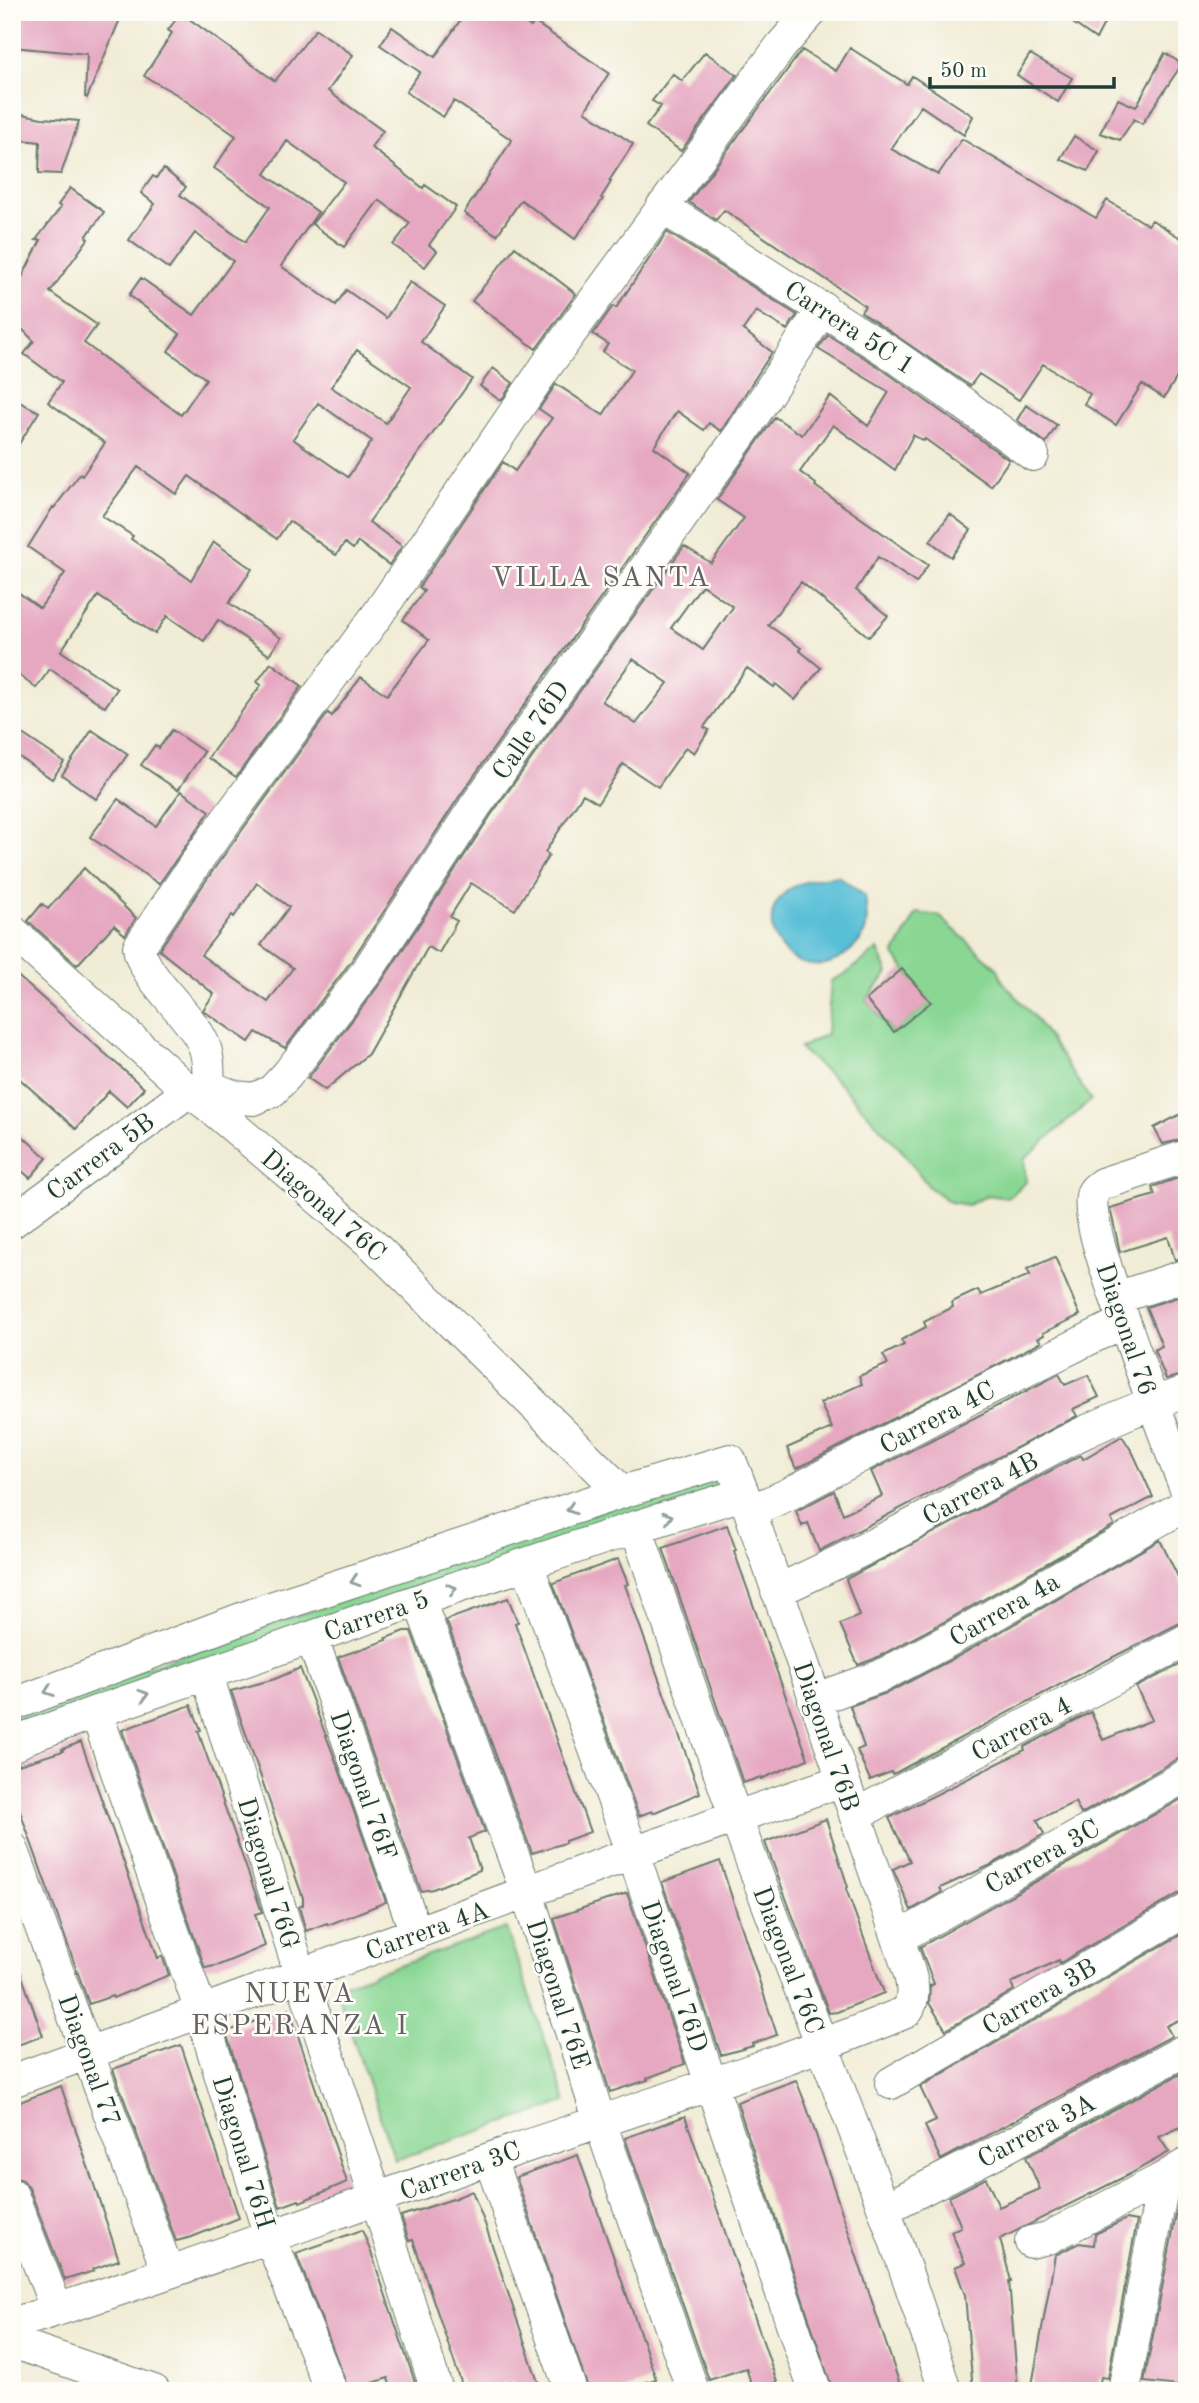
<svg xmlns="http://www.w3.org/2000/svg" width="1199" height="2403" font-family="'Old Standard TT',serif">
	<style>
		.green { fill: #8ad794; stroke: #548a64; stroke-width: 2 }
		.water { fill: #59bfd7; stroke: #3c7e86; stroke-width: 2 }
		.building { fill: #e6a8c1; fill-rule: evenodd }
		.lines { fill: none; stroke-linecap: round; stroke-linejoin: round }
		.minor-casing { stroke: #687a6c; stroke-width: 34 }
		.minor { stroke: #fff; stroke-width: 32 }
		.oneway { stroke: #8f9e9a }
		.labels { text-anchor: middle; stroke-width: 5; stroke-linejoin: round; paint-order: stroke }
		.street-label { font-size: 26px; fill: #1f3d34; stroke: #fdfcf7 }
		.neighbourhood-label { font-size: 28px; letter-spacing: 2px; fill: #656265; stroke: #fdfcf7 }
	</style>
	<rect width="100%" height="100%" fill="#fdfcf7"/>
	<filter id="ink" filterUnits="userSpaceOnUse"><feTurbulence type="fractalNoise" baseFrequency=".0143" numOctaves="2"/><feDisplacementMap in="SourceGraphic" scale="14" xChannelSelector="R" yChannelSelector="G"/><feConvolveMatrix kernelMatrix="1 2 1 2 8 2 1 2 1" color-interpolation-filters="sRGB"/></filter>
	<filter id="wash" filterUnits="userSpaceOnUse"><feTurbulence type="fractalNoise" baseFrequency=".00686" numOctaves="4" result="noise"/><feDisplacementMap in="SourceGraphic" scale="28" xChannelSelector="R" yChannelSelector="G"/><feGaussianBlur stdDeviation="1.57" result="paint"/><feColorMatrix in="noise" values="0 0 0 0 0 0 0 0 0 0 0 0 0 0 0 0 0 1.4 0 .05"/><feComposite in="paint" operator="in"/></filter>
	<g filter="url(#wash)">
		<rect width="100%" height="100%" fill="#f1ecd5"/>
		<path class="green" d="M917 913 939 916 998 969 1003 982 1036 1019 1091 1100 1024 1159 1026 1182 1008 1198 988 1195 968 1205 950 1202 929 1187 903 1152 837 1081 799 1048 827 1034 831 981 847 973 878 949 888 973 866 1000 893 1032 930 1002 894 955Z
			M724 1468 732 1486 24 1728 14 1713Z
			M506 1928 566 2102 395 2160 335 1987Z"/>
		<path class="water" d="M838 876 865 896C868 926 870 937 843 956 795 989 746 925 787 891 801 880 821 878 838 876Z"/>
		<g id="blocks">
			<path class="building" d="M12 12H123L87 98 85 97 87 54 12 47Z
				M466 12H509L531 27 534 22 609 73 585 111 633 144 609 181 611 182 601 198 603 199 575 239 521 200 497 235 464 213 512 140 454 101 443 117 406 92 420 72 380 45 392 27 435 57Z
				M1057 12H1110L1096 39Z
				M181 13 275 81 316 29 353 55 328 91 383 131 371 147 423 188 425 185 456 207 429 245 437 251 425 267 393 245 410 223 379 200 344 247 312 224 344 182 287 141 265 174 318 212 281 266 336 305 346 290 386 318 410 282 445 306 421 342 472 379 369 522 402 546 389 565 358 542 353 549 345 543 336 555 289 521 277 539 189 476 176 494 138 467 102 516 133 536 131 539 191 580 214 542 252 569 229 603 281 638 269 655 218 620 204 641 167 616 155 634 98 596 61 651 117 689 105 707 50 669 36 688 12 670V588L40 608 65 573 28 547 53 507 54 508 80 474 82 476 105 443 48 402 62 382 24 354 34 341 12 319V297L41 240H36L61 207 58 205 70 188 104 212 86 237 88 239 50 292 97 325 84 343 181 415 206 379 168 351 180 334 129 295 141 278 194 315 233 261 195 233 169 269 129 240 155 204 141 193 153 176 156 178 164 169 186 187 180 195 245 242 270 207 214 168 236 136 176 94 144 76 172 33 168 30ZM357 350 411 387 386 423 331 387ZM318 403 372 441 348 477 293 439Z
				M850 48 907 84 912 76 973 116 964 135 921 106 891 149 938 175 962 139 1096 218 1107 200 1148 225 1152 220 1187 242V361L1164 398 1142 384 1116 425 1084 404 1090 394 1043 364 1019 400 979 374 970 386 861 312 865 306 724 210 716 220 689 202 802 50 836 71Z
				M705 52 737 75 681 151 646 126 661 106 652 101 673 74 682 81Z
				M1165 53 1182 64 1142 124 1134 119 1120 140 1100 133 1118 99 1136 107Z
				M1030 54 1072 78 1058 102 1017 75Z
				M12 112 42 118 79 121 61 174 39 173 40 142 12 139Z
				M1074 136 1099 151 1088 171 1060 159Z
				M667 232 797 315 787 330 756 311 743 330 772 352 721 431 709 423 704 430 677 411 654 447 690 473 461 794 352 960 285 1048 256 1032 249 1042 205 1012 203 1010 214 994 159 950 216 866 328 713 332 716 361 677 387 695 429 640 403 620 424 591 419 587 503 462 515 471 552 418 539 409 556 384 603 415 632 370 603 352 608 344 593 334 613 306 616 308ZM257 883 289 907 261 945 293 968 268 1002 201 955 232 915 234 917Z
				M515 247 576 294 536 349 472 301Z
				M828 335 879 367 1009 460 991 486 925 439 924 441 913 435 895 470 833 425 800 472 816 484 815 486 928 565 916 583 878 557 856 590 888 616 869 637 801 582 768 625 801 648 799 650 821 668 795 700 776 684 774 687 747 668 704 727 709 730 694 753 686 747 658 787 623 764 598 803 583 794 545 852 549 855 515 910 471 883 450 917 457 921 439 953 428 947 368 1054 325 1090 308 1078 382 981 491 815 684 546 711 563 744 518 717 500 775 417 802 435 830 396 868 426 889 392 818 349ZM702 585 733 607 703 650 671 628ZM633 659 668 683 636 724 602 701Z
				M493 368 513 383 501 401 480 386Z
				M12 398 39 412 12 455Z
				M1026 405 1057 425 1046 443 1017 420Z
				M950 514 971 530 951 557 930 541Z
				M271 663 302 686 236 777 208 758 261 685 257 682Z
				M12 727 64 762 52 779 12 752Z
				M92 730 128 754 96 799 62 775Z
				M172 730 204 752 178 790 141 765 155 745 159 748Z
				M181 791 210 811 159 884 90 837 118 799 156 826Z
				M84 868 136 918 125 935 114 925 77 965 28 921 42 904 48 909Z
				M902 969 931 1002 894 1032 866 1000Z
				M12 971 144 1088 127 1107 109 1091 76 1129 12 1072Z
				M1187 1111V1138L1163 1144 1154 1128Z
				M12 1127 47 1158 30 1178 12 1162Z
				M1187 1175V1257L1175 1260 1168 1237 1120 1252 1110 1208 1155 1195 1152 1187Z
				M1055 1257 1080 1315 1043 1333 1044 1335 1038 1338 1041 1342 796 1469 787 1448 832 1428 820 1403 862 1384 859 1376 888 1364 883 1355 904 1345 901 1340 926 1327 924 1322 953 1307 952 1302 978 1290 981 1295 1030 1275 1027 1269Z
				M1187 1294V1374L1166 1379 1154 1350 1162 1346 1146 1307Z
				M1059 1374 1065 1385 1088 1375 1099 1397 1073 1409 1077 1416 819 1551 808 1523 802 1526 796 1511 834 1491 843 1514 882 1496 871 1471Z
				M1122 1436 1133 1453 1153 1497 1111 1519 1114 1525 944 1622 874 1659 858 1665 840 1624 859 1616 846 1579 1067 1462 1081 1455 1083 1459Z
				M727 1525 736 1550 734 1551 808 1759 761 1779V1777L743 1783 663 1548Z
				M1160 1540 1187 1595V1622L1178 1624 1076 1676 897 1772 892 1774 891 1772 870 1780 857 1750 864 1747 850 1706 889 1692 962 1654Z
				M618 1559 628 1584 625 1585 700 1793 653 1813 652 1811 639 1816 553 1583Z
				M508 1598 518 1622 515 1623 590 1832 565 1841V1843L532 1853 446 1620Z
				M405 1631H411L485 1832 469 1838 480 1870 433 1889 421 1891 338 1657 387 1640 386 1638Z
				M1185 1662 1187 1757 1178 1759 1081 1814 1075 1802 1037 1820 1044 1834 991 1865 940 1888 942 1892 911 1910 893 1869 910 1861 889 1818 1025 1750 1024 1747 1091 1712 1103 1740 1152 1720 1136 1687Z
				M300 1668 340 1772 386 1902 328 1925 327 1923 306 1931 299 1907 303 1905V1898L231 1691 275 1679Z
				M191 1705 201 1730 198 1731 262 1912 255 1914 265 1946 219 1965 205 1968 122 1730Z
				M81 1742 158 1958 162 1956 169 1975 113 1998 112 1996 89 2004 12 1789V1767L63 1751 62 1749Z
				M1187 1796V1892L1178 1894 1060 1963 1059 1960 1011 1983 1014 1990 946 2030 929 2003 930 1986 934 1984 920 1947Z
				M826 1819 848 1887 846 1889 884 1993 837 2012 829 2013 765 1842Z
				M720 1861 777 2035 752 2044 753 2046 721 2055 662 1882Z
				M627 1893 685 2064 647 2078 648 2080 610 2092 554 1918Z
				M1187 1931V2016L1166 2026 1172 2036 941 2160 925 2126 936 2121 920 2087Z
				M12 1957H15L43 2036 12 2047Z
				M289 2009 347 2182 300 2202 299 2200 280 2207 226 2032Z
				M181 2045 239 2218 192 2237 176 2241 113 2069Z
				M1187 2070V2124L1159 2137 1169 2152 1130 2174 1000 2239 1011 2281H1009L1018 2391H973L965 2295 955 2267 965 2263 951 2231 961 2227 949 2197 986 2178 999 2207 1040 2189 1026 2157Z
				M796 2080 806 2105 902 2391H833L737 2102Z
				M61 2086 119 2260 93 2269 94 2271 65 2280 29 2188 23 2180 12 2177V2105Z
				M685 2116 777 2382 753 2389 746 2368 709 2380 625 2138Z
				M578 2155 656 2379 620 2391H589L516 2177Z
				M1187 2186V2387L1144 2382 1181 2189Z
				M472 2191 485 2224 541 2391H515L511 2381 481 2391H464L413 2240 409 2241 401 2216 453 2199Z
				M1126 2219 1137 2221 1108 2378 1101 2377 1098 2391H1031L1055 2255 1079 2243 1094 2245 1095 2234Z
				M362 2230 372 2255 418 2391H392L388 2378 349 2391 296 2253Z"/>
		</g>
	</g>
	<g filter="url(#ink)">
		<use href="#blocks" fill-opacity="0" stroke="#687a6c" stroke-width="2"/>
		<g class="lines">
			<g class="minor-casing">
				<path id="minor" d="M662 207 889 352 964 404 1033 455
					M12 931 189 1091 209 1106 372 1244 622 1492
					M207 1086 235 1097 254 1099 272 1091 287 1075 367 971 476 805 744 430 823 308
					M209 1106C207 1085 212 1061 202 1041 188 1012 142 976 139 947L201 855 378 614 547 365 781 46 811 12
					M1187 1156 1102 1184C1097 1188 1093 1190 1092 1196 1088 1220 1107 1271 1115 1295 1138 1361 1160 1426 1187 1491
					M12 1222 189 1091
					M1116 1298 1187 1275
					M750 1511 789 1494 970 1398 1123 1322
					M636 1527C669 1624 701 1722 736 1818 805 2009 886 2196 945 2391
					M527 1564 633 1853 815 2391
					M777 1591C831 1566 884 1540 936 1512 1015 1469 1100 1417 1187 1392
					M419 1600 527 1893 600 2122 693 2391
					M312 1638 416 1933
					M207 1675 301 1976 377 2200 437 2391
					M814 1700 881 1676 953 1638 1187 1504
					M12 1705 268 1609 622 1492 730 1460 750 1511 898 1938C904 1960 922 1992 906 2012 771 2068 630 2110 492 2158 332 2213 174 2274 12 2324
					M96 1712 201 2011 270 2237 331 2391
					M12 1746 28 1737 96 1712 419 1600 636 1527 743 1494
					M855 1815 1187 1640
					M12 1848 168 2272
					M898 1938 1187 1775
					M12 2081 633 1853 843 1780
					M891 2083 1187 1910
					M490 2159 571 2391
					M12 2195 57 2310
					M884 2209 1004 2148 1187 2049
					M1031 2242 1048 2238 1164 2178 1187 2164
					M12 2342 154 2391
					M1124 2391 1164 2178"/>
			</g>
			<use href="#minor" class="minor"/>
		</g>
		<defs><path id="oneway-chevron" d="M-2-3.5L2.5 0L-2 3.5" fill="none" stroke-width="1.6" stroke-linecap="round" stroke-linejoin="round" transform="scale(1.75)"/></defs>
		<g class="oneway">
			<use href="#oneway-chevron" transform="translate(571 1509) rotate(162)"/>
			<use href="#oneway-chevron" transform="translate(668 1517) rotate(-17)"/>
			<use href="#oneway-chevron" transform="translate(355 1581) rotate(162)"/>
			<use href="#oneway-chevron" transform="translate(452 1589) rotate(-18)"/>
			<use href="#oneway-chevron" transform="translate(49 1691) rotate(160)"/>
			<use href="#oneway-chevron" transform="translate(144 1695) rotate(-18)"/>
		</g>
	</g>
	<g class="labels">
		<g class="street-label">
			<text transform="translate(850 327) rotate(33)" y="9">Carrera 5C 1</text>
			<text transform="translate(530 730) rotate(-55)" y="9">Calle 76D</text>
			<text transform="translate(100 1156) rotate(-37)" y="9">Carrera 5B</text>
			<text transform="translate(324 1205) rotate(41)" y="9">Diagonal 76C</text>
			<text transform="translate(1127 1329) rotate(71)" y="9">Diagonal 76</text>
			<text transform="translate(937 1417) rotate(-28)" y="9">Carrera 4C</text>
			<text transform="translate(980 1488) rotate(-28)" y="9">Carrera 4B</text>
			<text transform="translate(1004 1609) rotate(-30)" y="9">Carrera 4a</text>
			<text transform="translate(376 1615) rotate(-19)" y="9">Carrera 5</text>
			<text transform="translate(1021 1728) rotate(-28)" y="9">Carrera 4</text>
			<text transform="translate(827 1736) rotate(71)" y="9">Diagonal 76B</text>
			<text transform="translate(364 1785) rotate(71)" y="9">Diagonal 76F</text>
			<text transform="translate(1042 1856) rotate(-29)" y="9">Carrera 3C</text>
			<text transform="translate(269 1873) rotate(73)" y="9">Diagonal 76G</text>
			<text transform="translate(427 1930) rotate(-20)" y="9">Carrera 4A</text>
			<text transform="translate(789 1960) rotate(69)" y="9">Diagonal 76C</text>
			<text transform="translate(675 1976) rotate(71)" y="9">Diagonal 76D</text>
			<text transform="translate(559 1994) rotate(72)" y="9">Diagonal 76E</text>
			<text transform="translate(1039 1996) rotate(-30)" y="9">Carrera 3B</text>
			<text transform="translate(90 2060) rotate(70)" y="9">Diagonal 77</text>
			<text transform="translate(1036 2130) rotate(-28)" y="9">Carrera 3A</text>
			<text transform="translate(244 2152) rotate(73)" y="9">Diagonal 76H</text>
			<text transform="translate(460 2170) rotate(-20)" y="9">Carrera 3C</text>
		</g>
		<g class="neighbourhood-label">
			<text x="601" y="586">VILLA SANTA</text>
			<text x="300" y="2002">NUEVA<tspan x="300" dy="32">ESPERANZA I</tspan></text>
		</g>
	</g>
	<rect width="1199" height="2403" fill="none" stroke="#fdfcf7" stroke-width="42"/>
	<path d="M930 77v10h184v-10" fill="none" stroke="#1f3d34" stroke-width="3.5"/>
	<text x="940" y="77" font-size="21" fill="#1f3d34" stroke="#fdfcf7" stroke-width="5" paint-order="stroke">50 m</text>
</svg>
